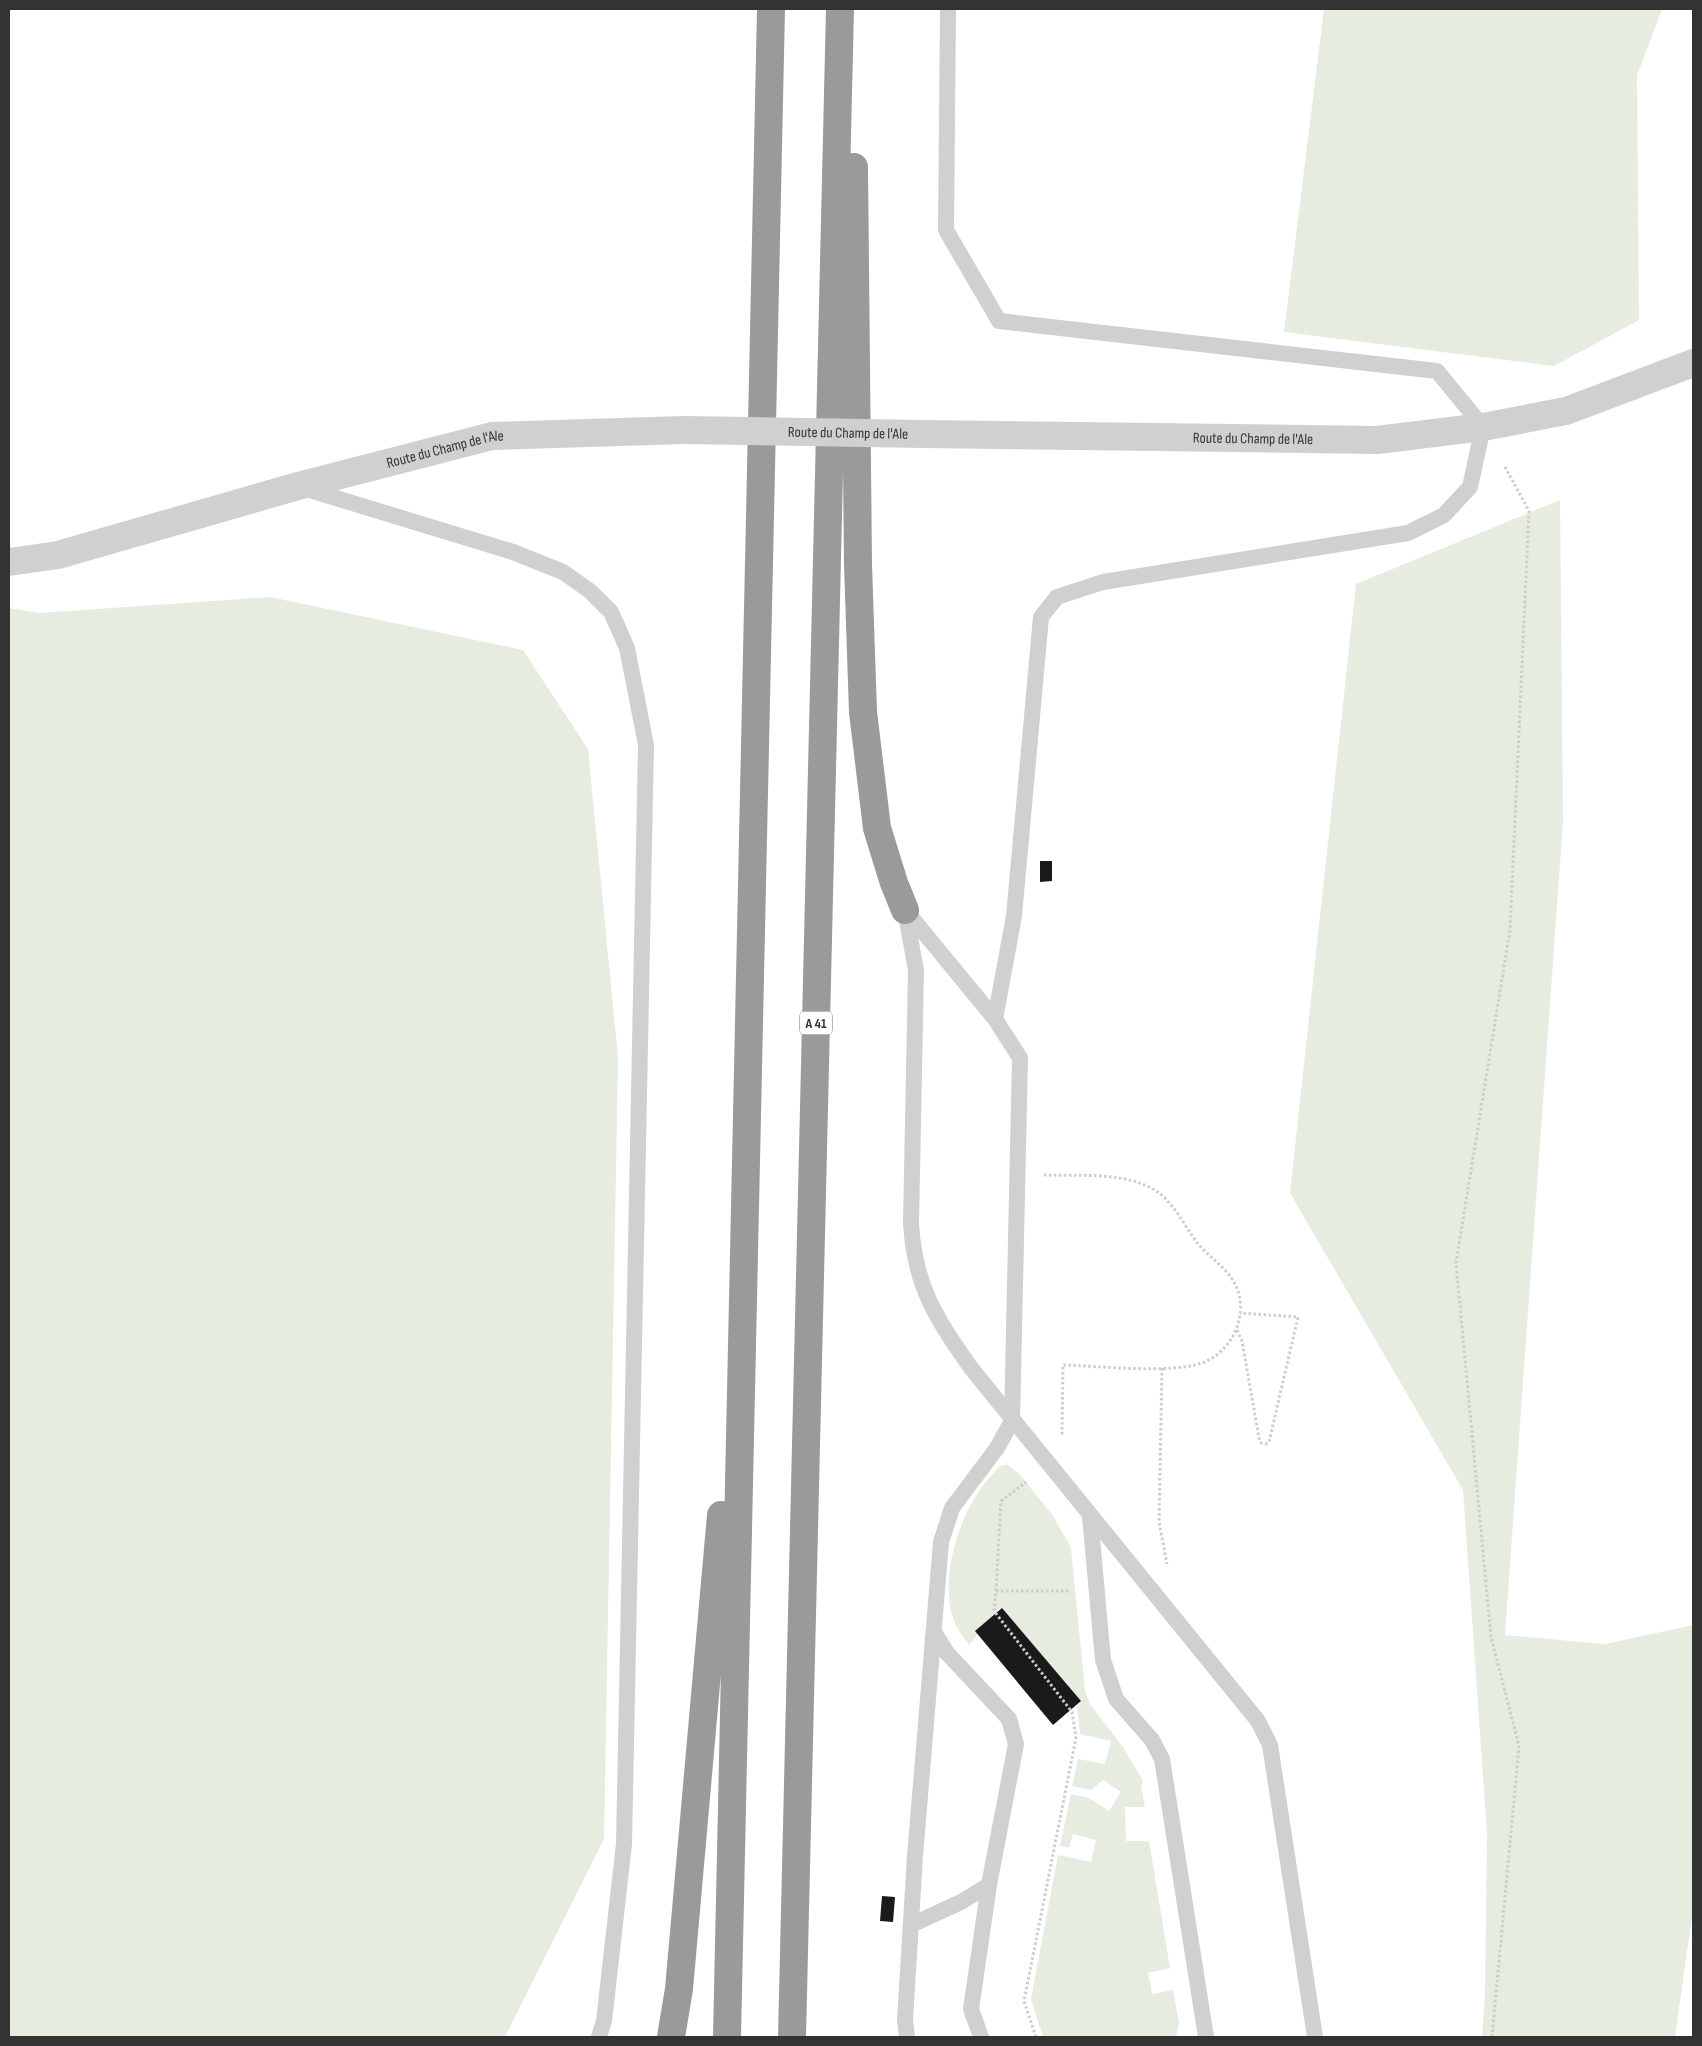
<svg xmlns="http://www.w3.org/2000/svg" width="1702" height="2046" font-family="'Sofia Sans Condensed',sans-serif">
	<style>
		.green { fill: #e6ecdf }
		.building { fill: #1a1a1a }
		.lines { fill: none; stroke-linecap: round; stroke-linejoin: round }
		.path { stroke: #cdcdcd; stroke-width: 3; stroke-dasharray: 2.5 2.5; stroke-linecap: butt }
		.service { stroke: #d0d0d0; stroke-width: 16 }
		.tertiary { stroke: #d0d0d0; stroke-width: 28 }
		.motorway { stroke: #9a9a9a; stroke-width: 28 }
		.tertiary-bridge { stroke: #d0d0d0; stroke-width: 28 }
		.labels { text-anchor: middle; stroke-width: 5; stroke-linejoin: round; paint-order: stroke }
		.shield { fill: #fff; stroke: #707070; stroke-width: 1 }
		.shield-label { font-size: 14px; font-weight: bold; fill: #333 }
		.street-label { font-size: 15px; fill: #333; stroke: #fff }
	</style>
	<rect width="100%" height="100%" fill="#fff"/>
	<path class="green" d="M1324 9H1662L1637 75 1639 320 1554 366 1284 332Z
		M1560 500 1563 821 1505 1635 1605 1644 1693 1625V1909L1675 2037H1482L1485 1995 1487 1833 1463 1490 1290 1193 1356 584Z
		M270 597 523 650 588 749 618 1057 604 1839 505 2037H9V608L40 613Z
		M1002 1465H1008L1021 1476 1053 1516 1071 1548 1085 1691 1090 1704 1123 1747 1143 1781 1141 1785 1145 1807H1125L1126 1841H1149L1170 1968 1148 1973 1152 1994 1173 1990 1179 2023 1176 2037H1043L1031 1999 1058 1855 1091 1862 1096 1840 1073 1834 1069 1847 1060 1846 1071 1794 1089 1798 1109 1811 1121 1792 1103 1780 1091 1790 1072 1786 1078 1759 1105 1764 1111 1741 1080 1734 1077 1707 1080 1704 1000 1608 969 1645C962 1636 956 1627 952 1615 939 1569 965 1495 1002 1465Z"/>
	<path class="building" d="M1040 861H1052V881L1040 882Z
		M1002 1608 1081 1701 1053 1725 975 1631Z
		M882 1896 895 1897 893 1922 880 1921Z"/>
	<g class="lines">
		<path class="path" d="M1044 1175C1078 1176 1118 1172 1149 1187 1171 1197 1182 1222 1196 1241 1206 1255 1222 1264 1232 1279 1252 1308 1235 1351 1202 1363 1171 1374 1099 1366 1063 1365L1062 1435
			M1237 1330 1242 1341 1259 1438 1261 1443 1266 1444 1269 1442 1298 1317 1240 1313
			M1162 1368 1159 1522 1167 1564
			M996 1591 1001 1501 1026 1482
			M1036 2037 1024 2001 1076 1738 1072 1712 994 1611 996 1591H1071
			M1492 2037 1519 1746 1491 1637 1456 1263 1510 930 1529 511 1504 465"/>
		<path class="service" d="M948 9 946 230 999 321 1437 371 1483 427 1470 487 1444 515 1408 533 1103 582 1057 597 1041 617 1014 916 995 1019
			M303 488 513 552 563 572 590 591 611 612 627 648 646 745 624 1844 604 2021 599 2037
			M905 910 916 970 911 1224C915 1287 936 1318 971 1368L1258 1721 1270 1745 1315 2037
			M907 912 995 1019 1020 1058 1012 1421 997 1448 952 1508 941 1542 915 1856 905 2020 907 2037
			M1090 1516 1103 1660 1116 1699 1152 1740 1162 1759 1206 2037
			M934 1632 947 1653 1009 1719 1016 1744 989 1885 971 2009 981 2037
			M911 1925 961 1902 989 1885"/>
		<g class="tertiary">
			<path id="s1" d="M923 434 1377 440 1483 427 1566 411 1693 363"/>
			<path id="s2" d="M9 562 58 555 298 486 492 436 684 430"/>
		</g>
		<path class="motorway" d="M854 167 858 565 863 712 877 828 894 883 905 910
			M671 2037 679 1989 721 1515
			M727 2037 771 9
			M792 2037 840 9"/>
		<path class="tertiary-bridge" id="s3" d="M684 430 923 434"/>
	</g>
	<g class="labels">
		<rect class="shield" x="800" y="1011.5" width="32" height="23" rx="4"/>
		<g class="shield-label">
			<text x="816" y="1028">A 41</text>
		</g>
		<g class="street-label">
			<text dy="5" stroke="none"><textPath href="#s3" startOffset="164">Route du Champ de l'Ale</textPath></text>
			<text dy="5" stroke="none"><textPath href="#s1" startOffset="330">Route du Champ de l'Ale</textPath></text>
			<text dy="5" stroke="none"><textPath href="#s2" startOffset="451">Route du Champ de l'Ale</textPath></text>
		</g>
	</g>
	<rect width="1702" height="2046" fill="none" stroke="#333333" stroke-width="20"/>
</svg>
